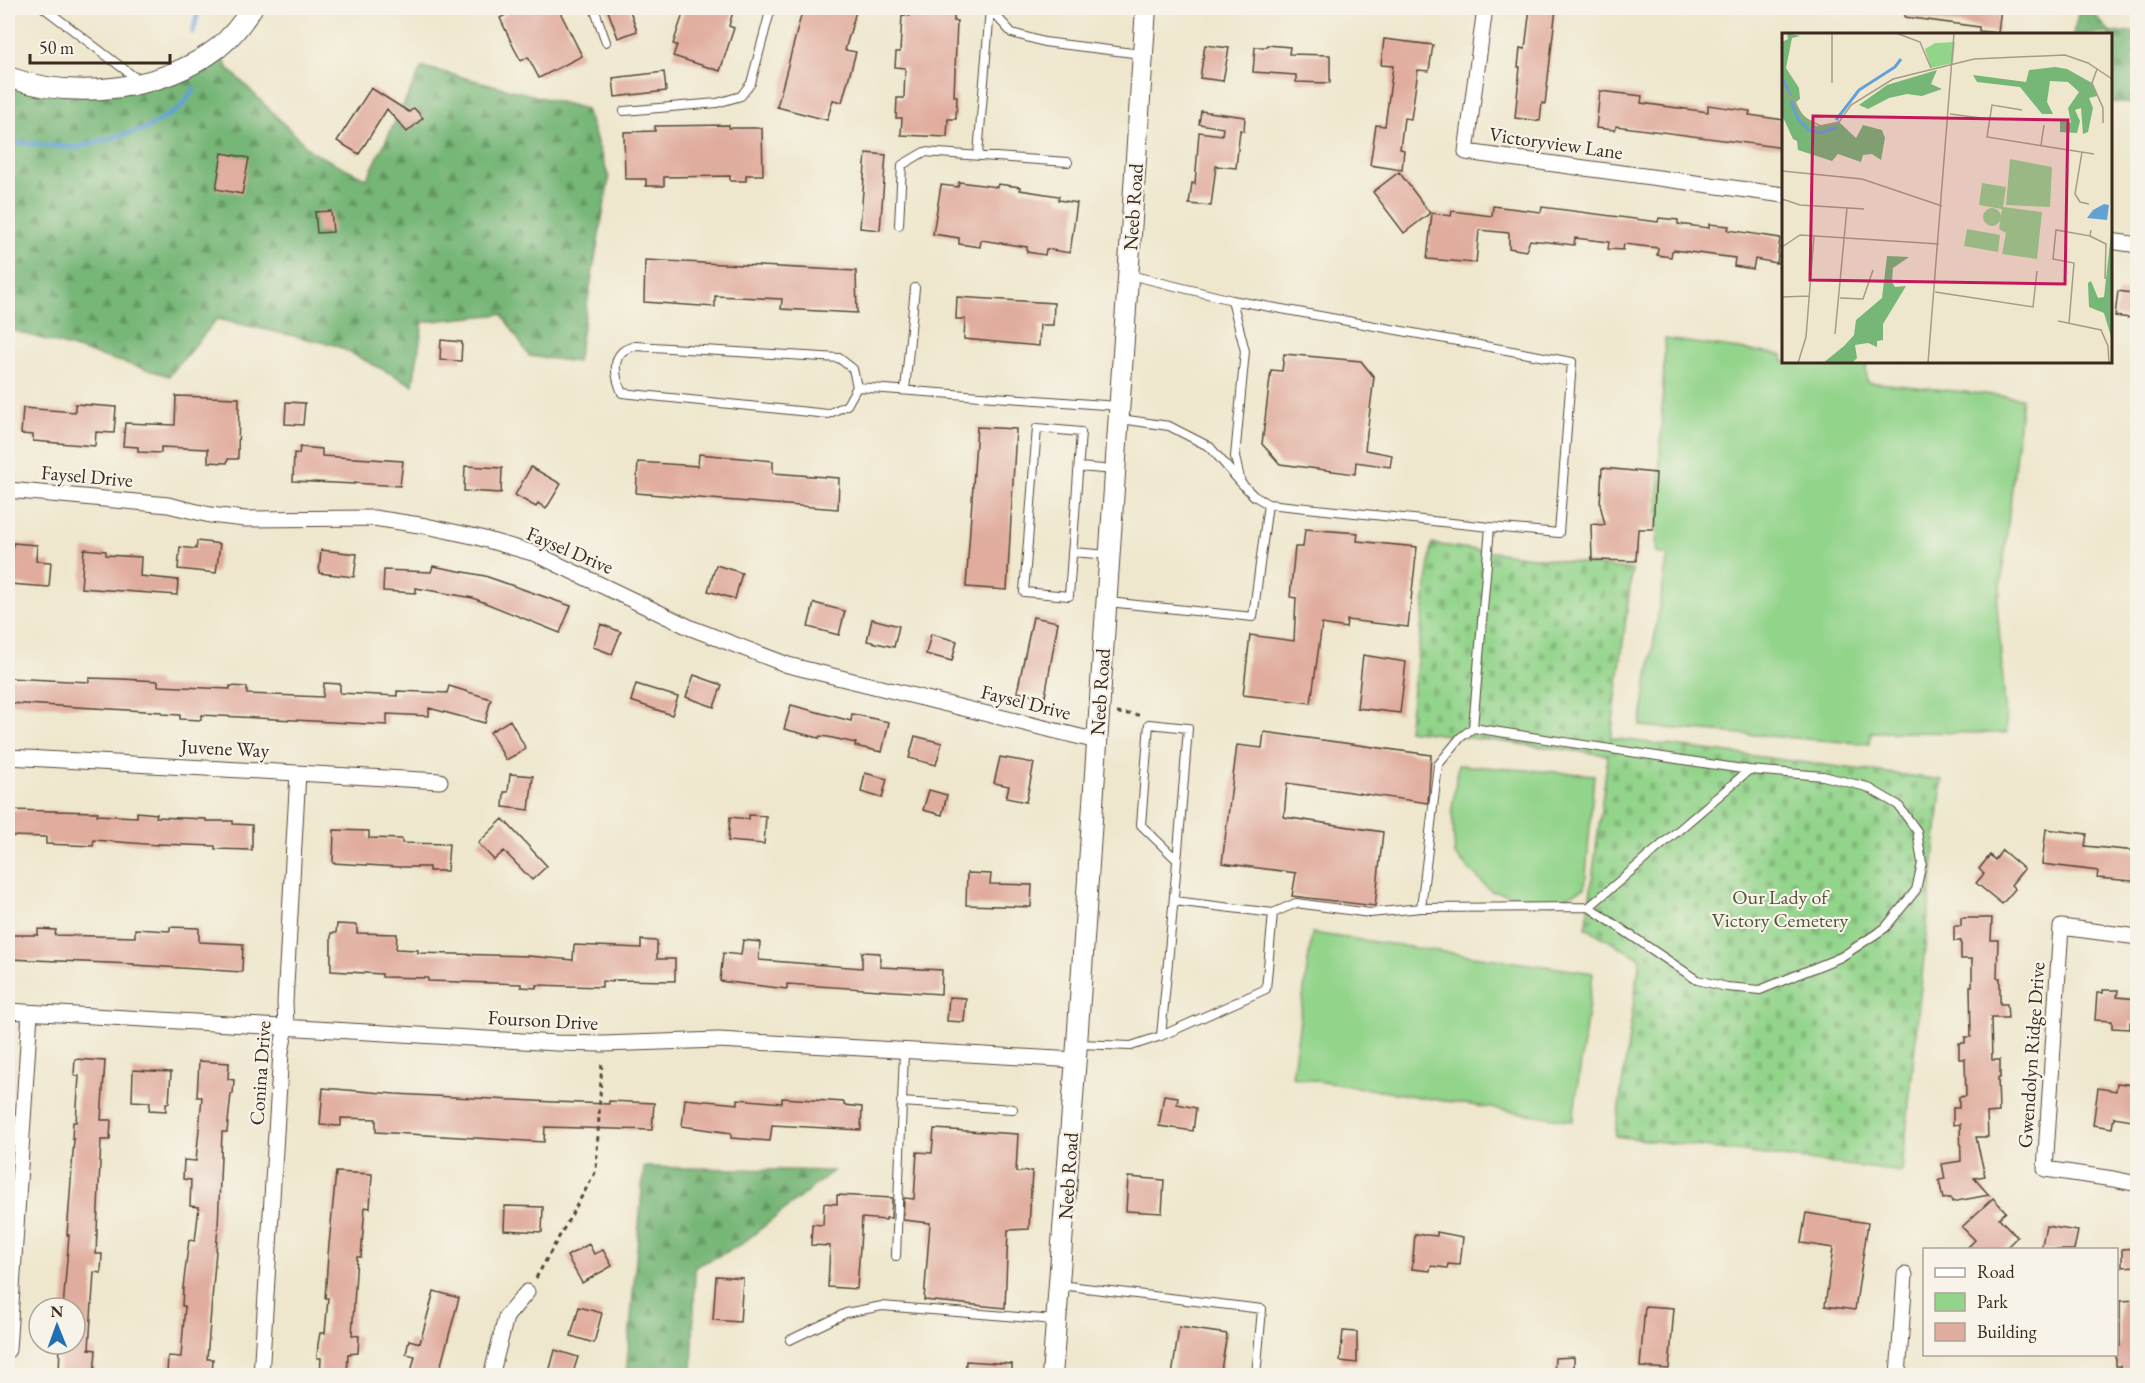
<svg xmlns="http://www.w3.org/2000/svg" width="2145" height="1383" font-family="'EB Garamond',serif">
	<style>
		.forest { fill: url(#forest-firs); stroke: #58704a; stroke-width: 1.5 }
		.cemetery { fill: url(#cemetery-stones); stroke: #677f54; stroke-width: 1.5 }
		.green { fill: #93d48b; stroke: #677f54; stroke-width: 1.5 }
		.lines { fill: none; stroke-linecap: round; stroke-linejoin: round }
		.stream { stroke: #63a0d4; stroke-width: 5 }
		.building { fill: #e0ac9d }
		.service-casing { stroke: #564638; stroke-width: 10 }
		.minor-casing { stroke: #564638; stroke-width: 17 }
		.tertiary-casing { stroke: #564638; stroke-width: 22 }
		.path { stroke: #564638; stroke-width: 3; stroke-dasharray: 4.5 4.5; stroke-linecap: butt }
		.service { stroke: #fff; stroke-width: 8 }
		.minor { stroke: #fff; stroke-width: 15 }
		.tertiary { stroke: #fff; stroke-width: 20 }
		.labels { text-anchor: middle; stroke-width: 4.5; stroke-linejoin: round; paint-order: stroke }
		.street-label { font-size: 20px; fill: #3b2a1e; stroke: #f7f3e8 }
		.park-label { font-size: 20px; fill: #515439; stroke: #f7f3e8 }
		.inset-river { fill: none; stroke: #63a0d4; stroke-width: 3 }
		.inset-road { fill: none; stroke: #a69b87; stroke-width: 1.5 }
		.view { fill: #c2185b; fill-opacity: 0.15; stroke: #c2185b; stroke-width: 3 }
		.inset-edge { fill: none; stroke: #3b2a1e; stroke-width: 3 }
	</style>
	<defs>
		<pattern id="forest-firs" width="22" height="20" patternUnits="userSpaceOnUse" patternTransform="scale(1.5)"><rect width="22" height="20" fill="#76b677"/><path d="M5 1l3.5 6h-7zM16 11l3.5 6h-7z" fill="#629461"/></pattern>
		<pattern id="cemetery-stones" width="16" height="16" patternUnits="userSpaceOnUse" patternTransform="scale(1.5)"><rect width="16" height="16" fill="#93d48b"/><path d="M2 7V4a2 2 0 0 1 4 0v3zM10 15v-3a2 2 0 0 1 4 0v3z" fill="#80b678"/></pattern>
	</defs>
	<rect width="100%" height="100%" fill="#f7f3e8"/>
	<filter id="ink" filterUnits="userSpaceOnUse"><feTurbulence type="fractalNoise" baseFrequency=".0167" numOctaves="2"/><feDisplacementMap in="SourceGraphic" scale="12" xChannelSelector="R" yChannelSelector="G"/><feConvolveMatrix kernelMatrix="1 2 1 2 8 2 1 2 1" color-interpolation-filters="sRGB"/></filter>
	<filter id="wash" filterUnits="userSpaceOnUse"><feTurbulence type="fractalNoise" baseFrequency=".008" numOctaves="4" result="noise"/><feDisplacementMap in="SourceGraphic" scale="24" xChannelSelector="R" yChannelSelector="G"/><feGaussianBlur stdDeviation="1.35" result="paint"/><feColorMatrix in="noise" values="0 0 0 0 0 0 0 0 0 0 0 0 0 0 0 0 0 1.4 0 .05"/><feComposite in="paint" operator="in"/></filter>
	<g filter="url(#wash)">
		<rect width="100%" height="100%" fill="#eee7cd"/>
		<path class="forest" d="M2080 8H2088L2111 33 2137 31V104L2111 102 2110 34H2073Z
			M221 46 226 66 312 152 367 179 422 67 586 109 609 178 577 362 529 356 502 314 423 322 413 385 335 345 217 319 169 376 8 329V77L107 88Z
			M644 1167 833 1171 739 1246 695 1267 692 1375H626Z"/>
		<path class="cemetery" d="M1432 544 1632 570 1611 738 1942 780 1902 1172 1615 1136 1640 958 1586 928 1608 755 1408 730Z"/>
		<path class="green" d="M1665 339 1783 355 1784 362H1831L1866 366 1867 382 2022 398 2000 595H1998L1997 604 2007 733 1871 732 1870 744 1640 726 1668 555 1656 553Z
			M1458 765 1594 775 1585 888 1553 903 1491 891 1455 855 1452 809Z
			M1312 933 1593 973 1573 1121 1292 1077Z"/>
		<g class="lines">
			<path class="stream" d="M193 32 199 8
				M8 139 13 142 74 148 146 129 180 108 194 89"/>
		</g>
		<g id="blocks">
			<path class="building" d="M503 8H558L582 56 539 78 528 57 521 61 513 46 500 18 507 14Z
				M607 8H629L637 31 618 38Z
				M685 8H734L729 26 734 28 720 71 673 56 677 45 673 44Z
				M803 8H857L845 50 856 52 842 102 833 100 827 120 777 107Z
				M910 8H954V21H957L954 96H957L956 119H948L947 137 901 135 902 118H896L897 98H904L905 68 895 67 896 52H900L902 15 910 16Z
				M1530 8H1556L1545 104 1542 103 1540 121 1515 118 1520 67H1518L1520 48 1525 49Z
				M1905 8H2001L1998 33 1979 31V27L1905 17Z
				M1384 39 1433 45 1429 71 1418 70 1411 119 1404 118 1400 149 1404 150 1402 170 1370 165 1376 125 1385 126 1393 66 1381 65Z
				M1205 45 1229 48 1223 81 1200 78Z
				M1267 45 1290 47 1289 54 1330 55V83L1296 82V75L1253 72 1255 47H1267Z
				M664 72 666 91 615 97 613 78Z
				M371 88 409 112 414 108 423 118 407 132 387 109 359 154 337 141Z
				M1600 91 1642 96 1641 103 1708 112V105L1750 111 1749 115 1784 120V148L1616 126 1615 130 1596 128Z
				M1201 111 1245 117 1244 131 1240 130 1236 168 1216 166 1211 206 1189 204 1192 183 1195 184 1199 132 1222 135 1223 128 1199 124Z
				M729 125V128H762L763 175H746V181H730V176L664 177V186H646V179H625L624 132 655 131V126Z
				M222 153 249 158 242 194 216 189Z
				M866 153 886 155 880 230 860 228Z
				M1399 172 1430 213 1404 233 1373 192Z
				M959 182 997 187 998 184 1020 187V190L1059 196 1058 200 1077 203 1070 253 1046 249 1045 255 1027 252V247L981 240 980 247 959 244V238L933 234 941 185 958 187Z
				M1493 206 1541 212 1542 207 1658 222 1659 218 1678 220V224L1709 228V224L1729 226 1728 230 1780 238 1777 263 1755 259 1753 269 1734 266 1735 258 1674 250 1672 251 1671 257 1657 255 1658 248 1624 244 1623 250 1608 249 1609 242 1575 238 1574 245 1530 240 1526 251 1509 248V233L1479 230 1476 263 1427 259 1432 213 1451 216 1452 211 1492 216Z
				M331 211 333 232 317 233 315 212Z
				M645 260 856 271 857 313 781 309 782 299 715 296V307L644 302Z
				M2118 291 2138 294V319L2115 316Z
				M957 297 1054 303 1053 325H1040L1039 346 964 339 965 319H956Z
				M441 340 462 342 461 361 440 360Z
				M1284 354 1361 361 1374 377 1365 450 1392 455 1390 467 1356 462 1355 474 1280 464 1262 444 1271 370 1282 371Z
				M176 396 239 398 238 459H228L227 463 208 462V449L161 447V453L138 452V447L123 446 125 423 175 425Z
				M286 402 305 403 303 425 285 424Z
				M75 404 116 407 114 433 96 432 95 446 33 441V435L21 434 23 408 75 412Z
				M977 427 1016 429 1007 590 966 587Z
				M300 447 322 449V456L403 461 400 486 354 483V484L293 481 294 453 299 454Z
				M699 454 773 461V473L839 478 838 509 636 493 638 462 698 466Z
				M465 466 502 468 501 493 464 491Z
				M531 467 561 484 546 509 538 503 536 507 515 495Z
				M1602 468 1656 473 1653 529H1638L1636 561 1592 560 1591 524 1605 525 1600 504Z
				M1305 529 1358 533 1357 541 1417 547 1408 627 1347 620 1346 628 1322 624 1311 703 1243 695 1250 635 1294 641 1296 598 1290 597 1295 547H1303Z
				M197 541 220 544 216 573 178 569 180 547 196 549Z
				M13 543 37 545 36 561 51 562 49 587 10 584Z
				M84 549 106 551V555L141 557 140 576 178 580 177 595 81 588Z
				M321 550 357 554 354 577 319 573Z
				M716 565 742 573 735 599 708 591Z
				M433 566 485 576 571 606 560 633 473 598 416 588V593L383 591 384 570 431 572Z
				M814 603 845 611 839 635 808 627Z
				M1033 617 1058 622 1045 697 1017 692Z
				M872 619 899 626 894 647 867 641Z
				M601 624 621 632 612 654 593 647Z
				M931 634 957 641 952 661 926 654Z
				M1363 655 1406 662 1400 713 1357 708Z
				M694 675 722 685 714 707 686 697Z
				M8 678 89 682V678L122 679 158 681V686L230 689V686L247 687V694L323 697 324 683 340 684V693L397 696V691L447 693 449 686 491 699 485 723 429 708V716L387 714V725L201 715V720L180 719V715L162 714V712L8 703Z
				M636 684 678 697 672 715 631 701Z
				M791 705 851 721 852 714 889 722 882 752 855 746 856 743 828 737 820 736 819 738 784 729Z
				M510 720 526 749 506 760 490 732Z
				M1264 732 1431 755 1428 803 1287 783 1284 817 1383 832 1375 906 1292 896 1296 873 1222 863 1237 745 1262 748Z
				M915 736 942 743 936 765 909 758Z
				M1000 757 1034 763 1026 802 1006 798 1009 786 994 783Z
				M865 773 887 779 882 798 861 792Z
				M510 774 533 776 529 810 503 807 504 792H508Z
				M929 790 947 795 942 815 923 810Z
				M8 810 98 812 97 815 137 817V812L157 814 156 817 206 819V821H233V824L252 825V850L215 849V846L158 844V845L94 840 93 846 46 844V837L8 836Z
				M749 815 766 816 764 844 728 841 730 817 749 819Z
				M503 819 547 866 532 880 504 851 494 860 478 843Z
				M2046 829 2087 834 2085 846 2136 851 2133 881 2097 878 2098 871 2042 864Z
				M334 830 369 831V838L402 839V843L449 844 447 871H429V867H399L333 863Z
				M2002 850 2024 869 2011 885 2015 889 2002 904 1976 883 1984 874 1979 869 1990 855 1995 860Z
				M967 873 991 874 990 884 1032 885 1031 907 966 905Z
				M1961 918H1992L1991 940H1998L1997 978H2000V1004H2007L2008 1018H1991L1992 1060H2000V1078H1998L1999 1112 1987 1113 1988 1137H1976L1985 1176 1974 1178 1989 1195 1952 1202 1951 1198 1943 1199 1939 1180 1945 1179 1942 1164 1961 1161 1960 1124 1953 1125V1108H1959V1097L1966 1096 1965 1059H1959V1043H1965V1037H1971L1970 986H1972V959H1961V941H1954V926H1961Z
				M337 924 357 925V933L397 934 396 949 418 950V953L528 956 573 960 574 945 641 948V940L657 941V959H675V981L613 980V982L602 981V987L536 985V988L521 987V984L428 981V978L382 977V974L331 971V933H336Z
				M170 927 199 928V942L243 944 242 972 134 965V964L8 959V935H38V929L56 930 55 935 135 937V929L170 931Z
				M743 940 760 942 759 960 862 968V952L880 953V967L942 970 941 994 787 984V989L720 981 723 953 741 955Z
				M2103 990H2118L2117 997 2138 999 2137 1022H2130V1029L2112 1028V1021L2095 1020 2097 993H2103Z
				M949 997 966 998 964 1022 947 1021Z
				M75 1059 105 1061 101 1120H111L110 1140H101L96 1254H102L101 1273 94 1272 89 1349 96 1350 94 1376 59 1375 60 1344H75V1308H63L69 1235H67L74 1139H72L73 1122H76L79 1076 74 1075Z
				M199 1061 229 1063 228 1079 234 1080 233 1094H231L227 1132H222L218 1227 207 1359H213L212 1376H175L167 1374 168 1356 181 1357 185 1306H182L183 1287 189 1240 195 1241 199 1207 190 1206 191 1180 183 1179 184 1160 196 1161 202 1097H197Z
				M133 1070 171 1072 169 1103H166V1111L149 1110 150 1102 132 1101Z
				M2117 1083 2133 1085 2131 1095H2135L2132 1120 2114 1117 2112 1128 2093 1125 2098 1088 2116 1091Z
				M323 1088 395 1094 553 1102 609 1104V1101L654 1103 652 1130 545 1127 544 1142 376 1132V1119L341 1118V1126L320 1125Z
				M1164 1095 1178 1097 1177 1104 1196 1108 1193 1131 1159 1126Z
				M782 1098 844 1102V1105L862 1107 861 1130 772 1125 770 1141 731 1138V1133L682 1126 685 1099 738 1104V1099L782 1103Z
				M934 1129 1018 1134 1016 1172 1032 1171 1029 1229 1008 1230 1005 1308 924 1300 930 1223 903 1220 904 1198 914 1199 917 1152 932 1153Z
				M336 1172 372 1174 370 1208 365 1207 361 1257H357L352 1335 359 1336 358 1353 348 1354 347 1376H320L321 1358H317L318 1344 320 1333H325L328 1298H325L328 1255Z
				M1128 1177 1164 1180 1162 1213 1126 1211Z
				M837 1195 892 1198 891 1218H886V1220L862 1218 857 1289 828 1287 830 1246 811 1245 812 1224 823 1225 824 1203 837 1204Z
				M1993 1198 2006 1212 1999 1218 2017 1237 2004 1250H1965L1975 1240 1962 1227Z
				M505 1206 543 1207 542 1232 504 1230Z
				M1806 1213 1868 1223 1855 1310 1825 1306 1833 1248 1801 1243Z
				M2046 1226 2078 1231 2074 1250H2041Z
				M1437 1232 1463 1237 1460 1265 1448 1264 1447 1268 1431 1266 1430 1271 1412 1269 1415 1234 1437 1236Z
				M589 1244 594 1254 603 1250 612 1266 582 1283 567 1256Z
				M2138 1248V1266L2122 1267V1249Z
				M716 1276 743 1278 740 1322 713 1320Z
				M434 1291 459 1298 438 1376H410L415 1356 406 1354 409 1340 420 1343Z
				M2138 1300V1376H2120V1366H2116V1346H2120V1301Z
				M1645 1306 1674 1308 1669 1369 1640 1367Z
				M579 1307 602 1313 594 1343 571 1336Z
				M1179 1327 1227 1334 1220 1376H1172Z
				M1343 1331 1357 1332V1363L1340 1361Z
				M555 1350 578 1357 572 1376H548Z
				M1574 1357V1376H1554L1555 1358Z
				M966 1361 1012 1364V1376H965Z"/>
		</g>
	</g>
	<g filter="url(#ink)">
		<use href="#blocks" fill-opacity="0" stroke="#564638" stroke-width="1.5"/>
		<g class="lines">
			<g class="service-casing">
				<path id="service" d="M44 8 137 79
					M594 8 606 42
					M989 8 1012 33 1044 42 1141 54
					M624 111 717 103 741 96 751 83 771 8
					M978 154 990 9
					M899 225 902 165 924 152 1068 162
					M1232 300 1572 362 1559 533 1490 527
					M857 387 853 369 839 358 635 346C631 347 625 349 622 352 611 362 617 381 622 393L828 414 847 405 857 387 1118 406
					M905 390 915 288
					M1121 419 1169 426 1210 447 1240 482
					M1037 428 1081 432 1069 596 1024 592Z
					M1079 467 1115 470
					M1268 504 1490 527 1473 728
					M1072 552 1109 555
					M1108 602 1253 617 1268 504 1254 496 1241 483 1235 457 1245 351 1232 300 1130 275
					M1589 907 1697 980 1727 987 1760 990 1841 957 1885 928 1916 890 1922 863 1917 831 1898 805 1867 787 1823 776 1749 770
					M1273 913 1296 903 1370 913 1421 908 1589 907 1749 770 1473 728 1461 737 1438 765 1421 908
					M1161 1036 1266 989 1273 913 1174 901
					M1079 1044 1131 1046 1161 1036C1171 933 1180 831 1188 728L1149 724 1141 825 1177 860
					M901 1102 1013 1109
					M896 1256 904 1052
					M1060 1285 1262 1309 1256 1376
					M790 1340 846 1313 882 1306 1055 1320"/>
			</g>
			<g class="minor-casing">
				<path id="minor" d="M1485 8 1466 152 1784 195
					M2110 241 2138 245
					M8 490 168 505 210 515 245 519 374 518 426 526 477 537 536 554 691 628 788 665 1097 741
					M8 757 440 781
					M2138 937 2061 927 2045 1169 2113 1179 2138 1184
					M8 1011 556 1043 603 1044 719 1040 1076 1060
					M8 1350 30 1013
					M261 1376 281 1052 286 1027 285 1002 298 773
					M491 1376 506 1317 527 1292
					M1898 1376 1905 1275"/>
			</g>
			<g class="tertiary-casing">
				<path id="tertiary" d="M8 77C75 101 162 91 219 47 233 36 243 22 252 8
					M1052 1376 1077 1044 1146 8"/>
			</g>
			<path class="path" d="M1117 713 1139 715
				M536 1278 596 1171 602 1060"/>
			<use href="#service" class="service"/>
			<use href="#minor" class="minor"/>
			<use href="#tertiary" class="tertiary"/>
		</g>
	</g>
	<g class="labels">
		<g class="street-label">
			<text transform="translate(1556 143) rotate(8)" y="7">Victoryview Lane</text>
			<text transform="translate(1133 207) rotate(-86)" y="7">Neeb Road</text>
			<text transform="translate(87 476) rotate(5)" y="7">Faysel Drive</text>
			<text transform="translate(570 550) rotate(23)" y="7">Faysel Drive</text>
			<text transform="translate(1100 692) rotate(-86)" y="7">Neeb Road</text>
			<text transform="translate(1026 702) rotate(14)" y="7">Faysel Drive</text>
			<text transform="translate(225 748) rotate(3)" y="7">Juvene Way</text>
			<text transform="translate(543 1020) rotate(3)" y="7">Fourson Drive</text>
			<text transform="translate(2031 1055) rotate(-86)" y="7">Gwendolyn Ridge Drive</text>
			<text transform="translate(260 1073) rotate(-86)" y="7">Conina Drive</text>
			<text transform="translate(1068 1176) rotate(-86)" y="7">Neeb Road</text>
		</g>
		<g class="park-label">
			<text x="1780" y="904">Our Lady of<tspan x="1780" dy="23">Victory Cemetery</tspan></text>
		</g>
	</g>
	<g transform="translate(1782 33)">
		<rect width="330" height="330" fill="#eee7cd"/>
		<path d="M5 0 18 3 10 5 4 35 17 55 18 66 14 69 19 80 34 93 57 89 74 105 81 92 100 97 103 105 99 127 90 121 81 122 79 129 56 121 50 128 16 117 15 108 11 106 0 82V9L6 6ZM273 34 285 36 310 50 315 63 307 65 311 75 306 99 301 101 299 75 293 77 298 88 295 100 278 99V87L289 90 286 75 297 59 286 49 268 48 265 69 271 81H260L238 54 195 49 191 42 244 49 247 37ZM155 37 149 51 160 56 140 63 125 61 107 65 86 76 77 72 105 52ZM330 192 329 251 330 307 322 280 307 274 306 250 309 248 316 265 322 264ZM105 223 127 224 111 235 110 249 113 254 124 253 101 291V307L95 308V314L86 310 73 312 75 325 70 330H41L62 313 72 302 74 287 100 265Z" fill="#76b677"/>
		<path d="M200 150 224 154 221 174 260 179 255 226 220 221 224 200 217 196 220 176 197 172Z" fill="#93d48b"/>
		<path d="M173 9 171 30 149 35 143 16 153 10ZM228 126 270 134 268 174 224 172ZM201 184a9 9 0 1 1 18 0a9 9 0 1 1-18 0ZM185 196 218 202 216 219 182 213Z" fill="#93d48b"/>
		<path d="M322 171 327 172 325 187 305 185 311 177Z" fill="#63a0d4"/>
		<path class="inset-river" d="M0 44 8 63M9 68 16 86 27 97 39 100 54 94M54 87 77 57 113 34 119 26"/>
		<path class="inset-road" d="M50 0V50M114 0 138 9 149 35M315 36 310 50 321 75V90M0 51 22 85 39 93 57 89 69 72 111 46 192 26 283 22 306 30 330 46M240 77 210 72 205 104 312 121M168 81 207 86M259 112 262 92M300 119 293 161 298 169 307 171M0 138 80 146 160 173M0 166 18 172 82 176M308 203 324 211 323 246M0 214 18 202 157 211M153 259 251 274 255 238M0 264 27 263M58 265 81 266 91 237M276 288 319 297 326 313 327 330M287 290 292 230 271 226 274 197 308 203 309 197M53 301 65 175M16 330 24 304 32 203M146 330 172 0"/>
		<path class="view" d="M31 83 286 87 283 251 28 247Z"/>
		<rect width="330" height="330" class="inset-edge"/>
	</g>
	<rect width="2145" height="1383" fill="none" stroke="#f7f3e8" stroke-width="30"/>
	<rect x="1923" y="1248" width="195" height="108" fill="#f7f3e8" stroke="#aca397" stroke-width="1.5"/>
	<rect x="1935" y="1268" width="30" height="9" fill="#ffffff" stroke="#aca397" stroke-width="1.5"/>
	<text x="1977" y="1278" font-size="18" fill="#3b2a1e">Road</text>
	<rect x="1935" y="1293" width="30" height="18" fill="#93d48b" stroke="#aca397" stroke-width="1.5"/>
	<text x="1977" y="1308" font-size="18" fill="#3b2a1e">Park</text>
	<rect x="1935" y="1323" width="30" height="18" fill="#e0ac9d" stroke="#aca397" stroke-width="1.5"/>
	<text x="1977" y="1338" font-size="18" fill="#3b2a1e">Building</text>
	<g transform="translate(57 1326) rotate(359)"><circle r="28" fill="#f7f3e8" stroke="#aca397" stroke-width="1.5"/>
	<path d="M0-4.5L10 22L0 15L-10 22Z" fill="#1f6fb2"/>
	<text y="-9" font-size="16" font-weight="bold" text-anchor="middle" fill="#3b2a1e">N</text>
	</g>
	<path d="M30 54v9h140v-9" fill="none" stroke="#3b2a1e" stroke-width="3"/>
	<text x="39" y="54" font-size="18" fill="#3b2a1e" stroke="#f7f3e8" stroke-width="4.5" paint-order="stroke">50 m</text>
</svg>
